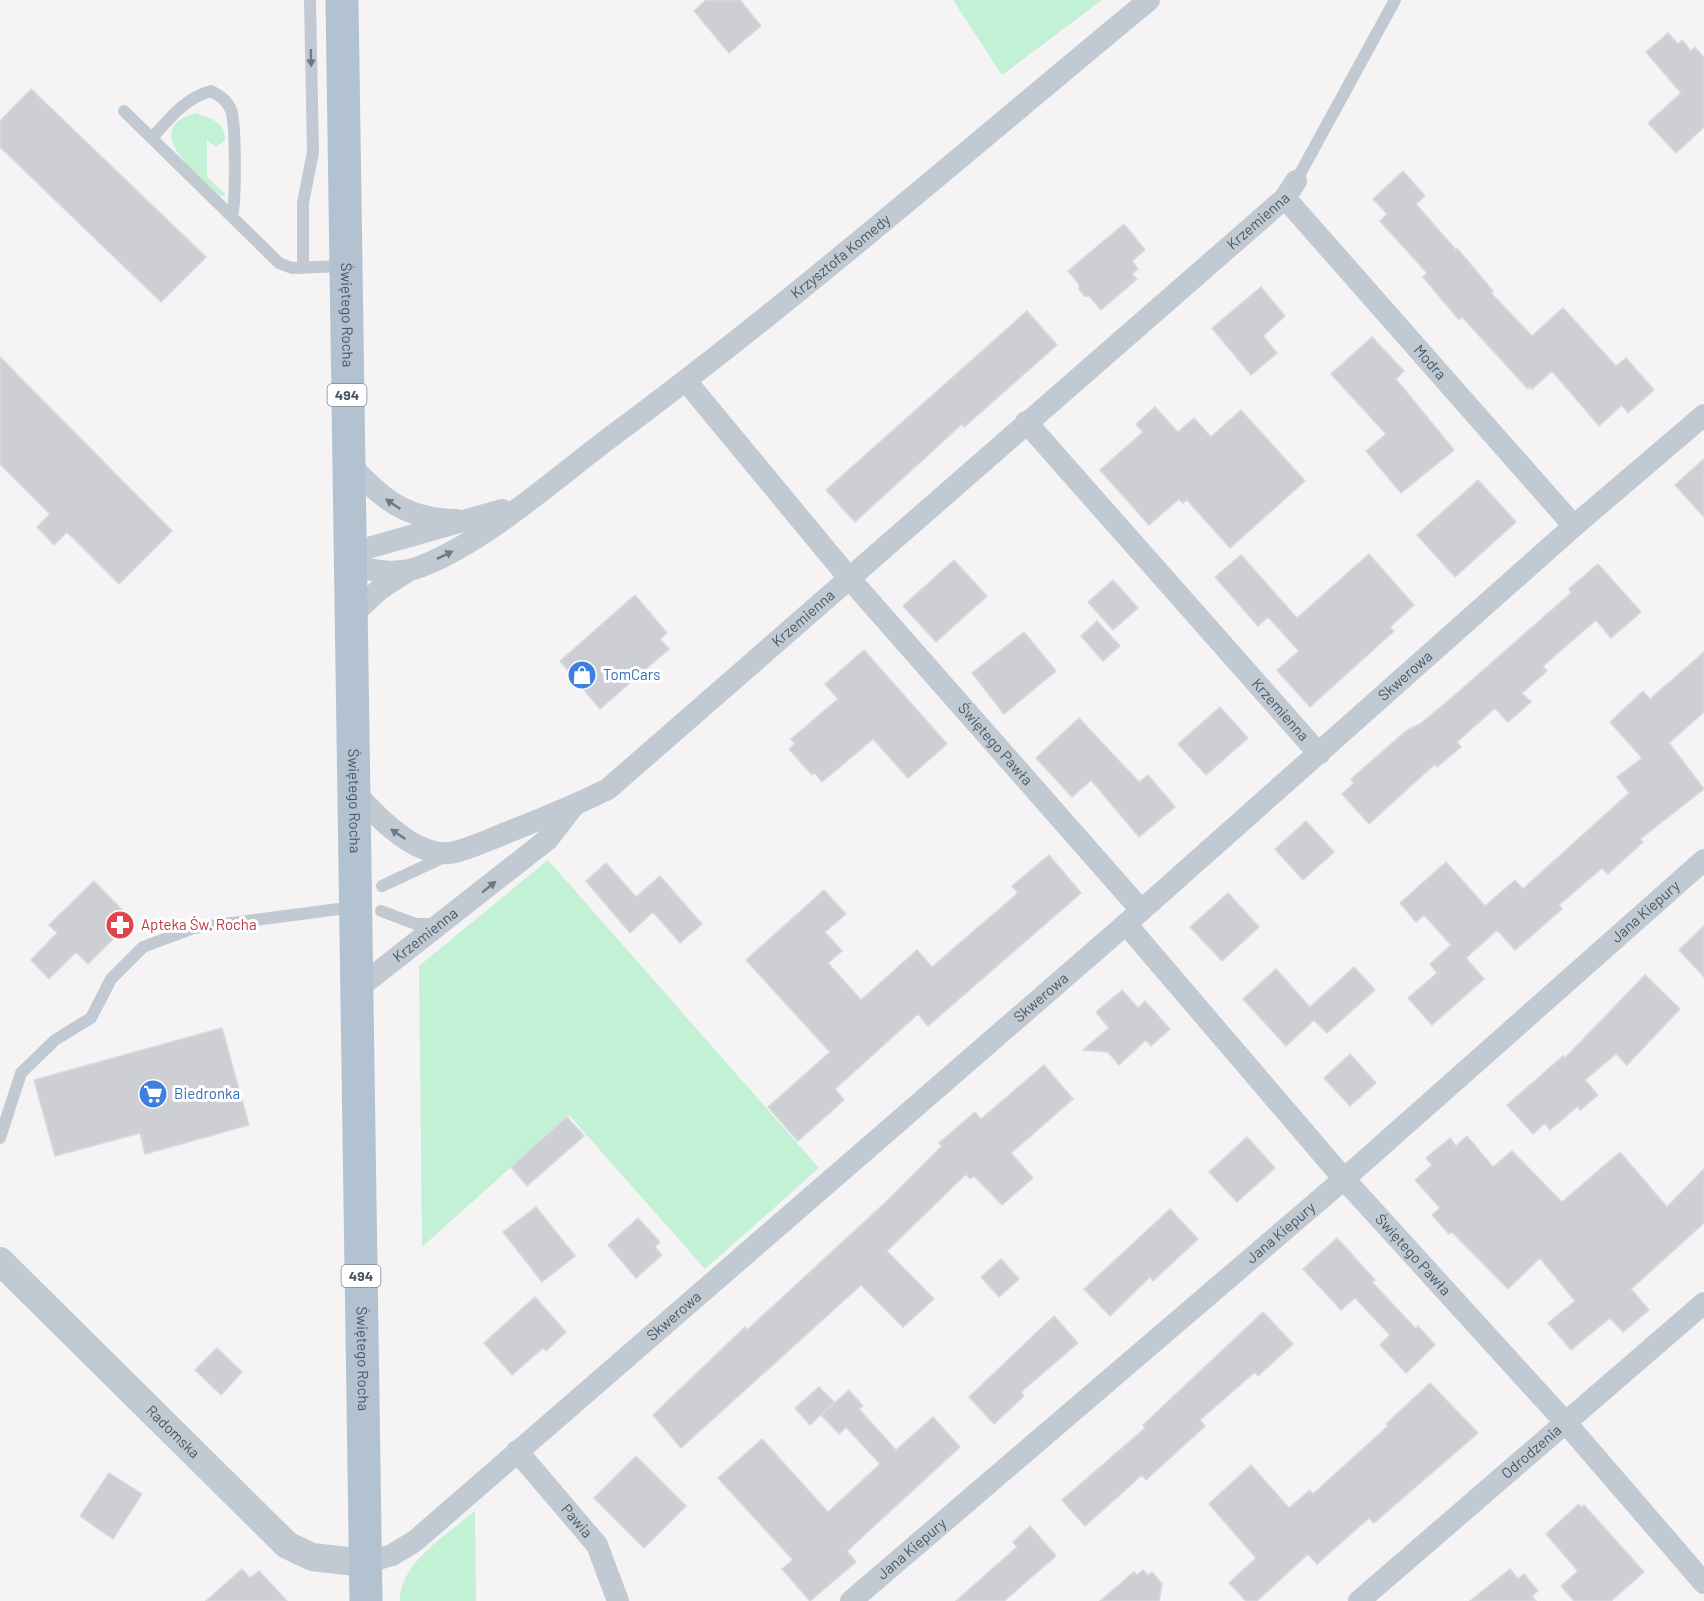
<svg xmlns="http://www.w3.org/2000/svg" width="1704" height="1601" font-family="Barlow,sans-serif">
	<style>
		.green { fill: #c3f1d5 }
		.building { fill: #cdcfd5; stroke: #d7d9de; stroke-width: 1.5 }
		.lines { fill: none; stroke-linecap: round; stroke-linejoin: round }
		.service { stroke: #c1cad2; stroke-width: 12 }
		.minor { stroke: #c1cad2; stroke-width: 22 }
		.tertiary { stroke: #c1cad2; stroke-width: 28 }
		.primary { stroke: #b3c2d1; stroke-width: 33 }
		.oneway { fill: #6e7983 }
		.labels { text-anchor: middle; stroke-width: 6; stroke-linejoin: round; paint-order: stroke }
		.shield { fill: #fff; stroke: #808990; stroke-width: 1.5 }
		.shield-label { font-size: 14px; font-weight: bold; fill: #4a5661 }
		.street-label { font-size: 15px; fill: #4a5661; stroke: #fff }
		.shop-label { font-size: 15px; fill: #366cbe; stroke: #fff; text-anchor: start }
		.health-label { font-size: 15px; fill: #be3a42; stroke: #fff; text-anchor: start }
	</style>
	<rect width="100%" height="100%" fill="#f5f3f3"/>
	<path class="green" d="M953 0H1102L1002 75Z
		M195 113C211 118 225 122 225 140L216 147 207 140V177L226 195 220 196C199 175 138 131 195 113Z
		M548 860 819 1168 705 1269 569 1115 422 1247 419 966Z
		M475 1511 476 1601H400C399 1563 448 1534 475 1511Z"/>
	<path class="building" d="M706 0H740L761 26 729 53 694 11Z
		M1668 33 1678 44 1682 40 1691 51 1695 47 1704 58V127L1676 153 1648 123 1681 93 1646 52Z
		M31 89 206 257 161 302 0 147V121Z
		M1403 171 1425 196 1416 204 1456 250 1457 248 1493 291 1491 293 1532 336 1563 308 1616 366 1626 358 1654 390 1628 413 1622 405 1599 426 1552 371 1532 389 1530 386 1528 389 1462 317 1459 320 1423 277 1427 273 1380 221 1387 214 1373 199Z
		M1124 224 1145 250 1132 261 1138 269 1132 274 1137 279 1101 310 1089 296H1084L1079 289V284L1068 271Z
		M1261 287 1285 316 1263 336 1277 353 1251 375 1212 328Z
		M1027 311 1057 345 964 427 962 424 855 522 826 490Z
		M1372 337 1404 371 1396 379 1454 450 1401 493 1366 451 1386 434 1331 374Z
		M0 357 172 531 119 584 67 532 54 545 37 527 50 514 0 464Z
		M1155 407 1178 432 1194 418 1211 437 1241 410 1305 481 1230 548 1187 500 1183 503 1179 499 1149 525 1100 470 1143 432 1136 424Z
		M1704 459V517L1675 485Z
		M1478 480 1516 522 1455 577 1417 535Z
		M1369 554 1414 605 1390 627 1394 631 1310 707 1277 670 1299 651 1268 617 1258 626 1215 577 1241 555 1297 618Z
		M954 560 987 596 936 642 903 606Z
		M1598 564 1641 612 1611 638 1596 620 1543 666 1547 671 1522 693 1531 702 1508 722 1495 708 1457 742 1461 747 1437 767 1435 764 1369 824 1342 794 1354 783 1351 779 1406 731 1420 724 1448 701 1571 593 1569 589Z
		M1113 580 1138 608 1113 630 1088 602Z
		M635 595 667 633 660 639 669 649 600 709 560 661Z
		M1097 621 1120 646 1103 661 1081 636Z
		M1024 632 1056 671 1004 714 972 673Z
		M864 650 947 744 908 778 873 739 822 782 815 773 812 775 789 749 795 744 791 739 838 699 825 684Z
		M1704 652V712L1669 743 1704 789 1640 839 1643 842 1608 874 1602 868 1559 905 1562 909 1515 950 1497 930 1466 958 1484 979 1432 1025 1408 998 1437 973 1430 964 1451 945 1424 915 1416 922 1400 903 1446 862 1485 906 1515 880 1523 889 1629 793 1617 777 1642 758 1610 722 1643 691 1650 699Z
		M1220 707 1248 738 1206 775 1178 744Z
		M1079 718 1139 782 1148 775 1175 807 1139 837 1091 780 1072 797 1036 758Z
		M1306 821 1334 852 1303 880 1275 849Z
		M1049 855 1081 893 928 1026 918 1014 835 1089 844 1100 798 1141 768 1107 830 1052 746 960 824 890 846 914 825 932 842 951 828 963 861 1000 917 950 932 967 1018 893 1012 886Z
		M606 863 636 897 660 876 702 924 680 943 653 912 630 933 586 881Z
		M94 881 132 920 88 964 76 952 49 979 31 960 57 933 49 925Z
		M1228 893 1259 927 1222 961 1190 927Z
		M1704 926V977L1679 950Z
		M1354 967 1375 990 1327 1033 1314 1020 1286 1046 1243 999 1276 969 1310 1007Z
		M1645 975 1680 1009 1627 1065 1616 1054 1585 1080 1598 1095 1580 1110 1578 1106 1550 1130 1545 1123 1533 1134 1507 1105 1563 1056 1565 1058Z
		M1122 990 1138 1008 1145 1001 1170 1029 1151 1046 1146 1040 1119 1065 1108 1052 1083 1050 1109 1028 1096 1012Z
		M222 1028 249 1125 145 1154 140 1133 55 1156 34 1080Z
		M1350 1054 1376 1083 1350 1106 1324 1078Z
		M1044 1065 1073 1099 1011 1153 1033 1178 1002 1205 974 1176 970 1179 966 1174 887 1251 934 1299 903 1327 861 1285 681 1448 653 1415 745 1327 747 1330 888 1200 942 1146 939 1143 975 1112 981 1119Z
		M567 1117 584 1136 527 1186 511 1167Z
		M1467 1136 1493 1167 1512 1151 1562 1202 1620 1152 1667 1207 1704 1169V1223L1631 1289 1649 1310 1623 1332 1610 1318 1571 1350 1548 1323 1575 1301 1540 1258 1508 1289 1452 1232 1449 1234 1432 1215 1440 1208 1415 1180 1432 1165 1426 1158 1450 1138 1456 1146Z
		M1247 1137 1275 1168 1237 1202 1209 1172Z
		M536 1207 575 1256 542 1282 503 1232Z
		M1170 1209 1198 1239 1153 1281 1150 1277 1110 1316 1084 1289Z
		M638 1218 660 1242 655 1247 662 1255 636 1278 608 1245Z
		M1337 1238 1375 1280 1372 1282 1416 1329 1418 1326 1435 1345 1406 1373 1380 1345 1390 1335 1355 1298 1341 1310 1303 1269Z
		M1001 1259 1019 1279 999 1297 981 1277Z
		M535 1297 566 1332 546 1351 543 1348 512 1375 484 1343Z
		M1263 1312 1293 1344 1258 1376 1255 1372 1200 1420 1205 1426 1146 1480 1142 1475 1085 1526 1062 1500 1145 1428 1143 1425Z
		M1054 1316 1078 1343 1021 1392 1024 1396 994 1424 969 1397Z
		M217 1348 242 1372 221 1395 195 1370Z
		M1430 1383 1478 1433 1374 1523 1369 1518 1317 1564 1308 1554 1257 1601H1246L1229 1583 1256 1558 1209 1504 1251 1465 1289 1508 1310 1490 1313 1494 1388 1426 1386 1424Z
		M819 1387 834 1402 810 1425 795 1408Z
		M849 1390 863 1406 859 1409 896 1450 933 1417 960 1447 847 1551 856 1562 810 1601 782 1569 793 1560 718 1478 762 1439 828 1512 880 1464 846 1427 839 1434 821 1415Z
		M636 1456 686 1506 644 1548 594 1498Z
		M109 1473 142 1494 113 1539 80 1516Z
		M1579 1504 1581 1507 1584 1505 1644 1572 1611 1601H1574L1561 1586 1578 1571 1546 1534Z
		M1030 1526 1056 1556 1004 1601H956L1017 1547 1013 1542Z
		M242 1569 250 1578 259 1571 287 1601H206Z
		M1510 1569 1518 1579 1524 1574 1538 1591 1532 1596 1536 1601H1470Z
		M1143 1570 1148 1575 1152 1572 1162 1584 1159 1601H1100L1134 1572 1137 1575Z"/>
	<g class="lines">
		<path class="service" d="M124 111 279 263 292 268 344 266
			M152 138C170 118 185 98 211 91 220 96 227 100 231 110 236 122 236 202 232 216
			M1296 181 1395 0
			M303 268V203L313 152 310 0
			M382 886 446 856
			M381 911 416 924H436
			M0 1138 21 1073 55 1040 91 1018 111 979 143 947 194 928 354 907"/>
		<g class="minor">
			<path id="s1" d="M1285 198 1574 526"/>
			<path id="s2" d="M686 381 849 578 1141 910"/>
			<path id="s3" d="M1026 422 1319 754"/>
			<path d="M348 463C383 499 404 519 456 520"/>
			<path d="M349 557 368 548 502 510"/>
			<path id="s4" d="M349 565C373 571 398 576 422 566 486 541 556 478 612 436 797 299 971 147 1149 0"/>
			<path d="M350 617 380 589 408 571"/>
			<path id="s5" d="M354 791C375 815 418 861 455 852 474 847 493 838 511 831 544 818 576 805 608 789L1285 198 1296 181"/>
			<path id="s6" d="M1126 924 1344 1179 1566 1423 1704 1583"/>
			<path id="s7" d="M357 989 548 839 572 808"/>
			<path id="s8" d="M517 1451 597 1545 618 1601"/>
			<path id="s9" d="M365 1563 392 1555 415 1541 1126 924 1574 526 1704 415"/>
			<path id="s10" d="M851 1601 1344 1179 1704 860"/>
			<path id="s11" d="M1359 1601 1704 1303"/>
		</g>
		<path class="tertiary" id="s12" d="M0 1261 287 1545 312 1557 365 1563"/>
		<path class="primary" id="s13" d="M342 0 366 1601"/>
	</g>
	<defs><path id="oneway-solid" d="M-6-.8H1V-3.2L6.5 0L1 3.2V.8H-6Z" transform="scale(1.5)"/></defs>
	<g class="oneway">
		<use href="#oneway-solid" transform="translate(311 58) rotate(89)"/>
		<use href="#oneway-solid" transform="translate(393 504) rotate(-146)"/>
		<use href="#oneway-solid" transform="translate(445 555) rotate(-26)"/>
		<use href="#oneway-solid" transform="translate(398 834) rotate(-146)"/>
		<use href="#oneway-solid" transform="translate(489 887) rotate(-39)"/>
	</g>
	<defs>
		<g id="shop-disc" transform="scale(1.5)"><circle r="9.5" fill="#3f7fe0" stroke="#fff"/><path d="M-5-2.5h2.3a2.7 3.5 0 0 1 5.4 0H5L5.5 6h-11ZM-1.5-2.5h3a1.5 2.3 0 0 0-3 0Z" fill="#fff"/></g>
		<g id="pharmacy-disc" transform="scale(1.5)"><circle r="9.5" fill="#e0444e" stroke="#fff"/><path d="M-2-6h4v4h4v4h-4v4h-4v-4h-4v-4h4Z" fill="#fff"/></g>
		<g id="supermarket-disc" transform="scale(1.5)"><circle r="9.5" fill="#3f7fe0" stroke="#fff"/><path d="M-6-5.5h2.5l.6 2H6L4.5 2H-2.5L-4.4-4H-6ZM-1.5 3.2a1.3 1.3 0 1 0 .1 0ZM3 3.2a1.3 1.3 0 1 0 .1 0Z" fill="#fff"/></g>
	</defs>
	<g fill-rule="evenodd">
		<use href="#shop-disc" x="582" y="675"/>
		<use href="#pharmacy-disc" x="120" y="925"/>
		<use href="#supermarket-disc" x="153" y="1094"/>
	</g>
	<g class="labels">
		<g class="shield">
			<rect x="327.5" y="384" width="39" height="22" rx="4.5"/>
			<rect x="341.5" y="1265" width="39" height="22" rx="4.5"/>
		</g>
		<g class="shield-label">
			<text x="347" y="400">494</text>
			<text x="361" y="1281">494</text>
		</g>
		<g class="street-label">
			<text dy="5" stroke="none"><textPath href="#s5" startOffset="1152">Krzemienna</textPath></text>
			<text dy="5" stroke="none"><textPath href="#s4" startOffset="596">Krzysztofa Komedy</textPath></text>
			<text dy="5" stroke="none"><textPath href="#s13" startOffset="315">Świętego Rocha</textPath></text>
			<text dy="5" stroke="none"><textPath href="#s1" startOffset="219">Modra</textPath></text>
			<text dy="5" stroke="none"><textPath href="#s5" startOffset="548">Krzemienna</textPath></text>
			<text dy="5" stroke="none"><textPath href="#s9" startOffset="1370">Skwerowa</textPath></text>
			<text dy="5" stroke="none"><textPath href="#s3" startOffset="384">Krzemienna</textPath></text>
			<text dy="5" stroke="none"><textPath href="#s2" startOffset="477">Świętego Pawła</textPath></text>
			<text dy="5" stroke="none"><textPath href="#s13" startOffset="801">Świętego Rocha</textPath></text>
			<text dy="5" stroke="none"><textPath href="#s10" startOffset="1052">Jana Kiepury</textPath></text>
			<text dy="5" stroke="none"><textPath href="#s7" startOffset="87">Krzemienna</textPath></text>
			<text dy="5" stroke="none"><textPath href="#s9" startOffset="884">Skwerowa</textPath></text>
			<text dy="5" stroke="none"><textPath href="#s10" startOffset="566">Jana Kiepury</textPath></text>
			<text dy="5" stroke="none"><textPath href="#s6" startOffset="438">Świętego Pawła</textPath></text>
			<text dy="5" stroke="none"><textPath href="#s9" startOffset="398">Skwerowa</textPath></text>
			<text dy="5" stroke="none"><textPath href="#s13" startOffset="1359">Świętego Rocha</textPath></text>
			<text dy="5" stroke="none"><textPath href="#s12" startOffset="243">Radomska</textPath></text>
			<text dy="5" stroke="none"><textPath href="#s11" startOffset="228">Odrodzenia</textPath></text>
			<text dy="5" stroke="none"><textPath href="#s8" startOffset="92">Pawia</textPath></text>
			<text dy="5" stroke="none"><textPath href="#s10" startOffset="80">Jana Kiepury</textPath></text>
		</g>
		<g class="shop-label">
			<text x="603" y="680">TomCars</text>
			<text x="174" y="1099">Biedronka</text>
		</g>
		<g class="health-label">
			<text x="141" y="930">Apteka Św. Rocha</text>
		</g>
	</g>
</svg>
